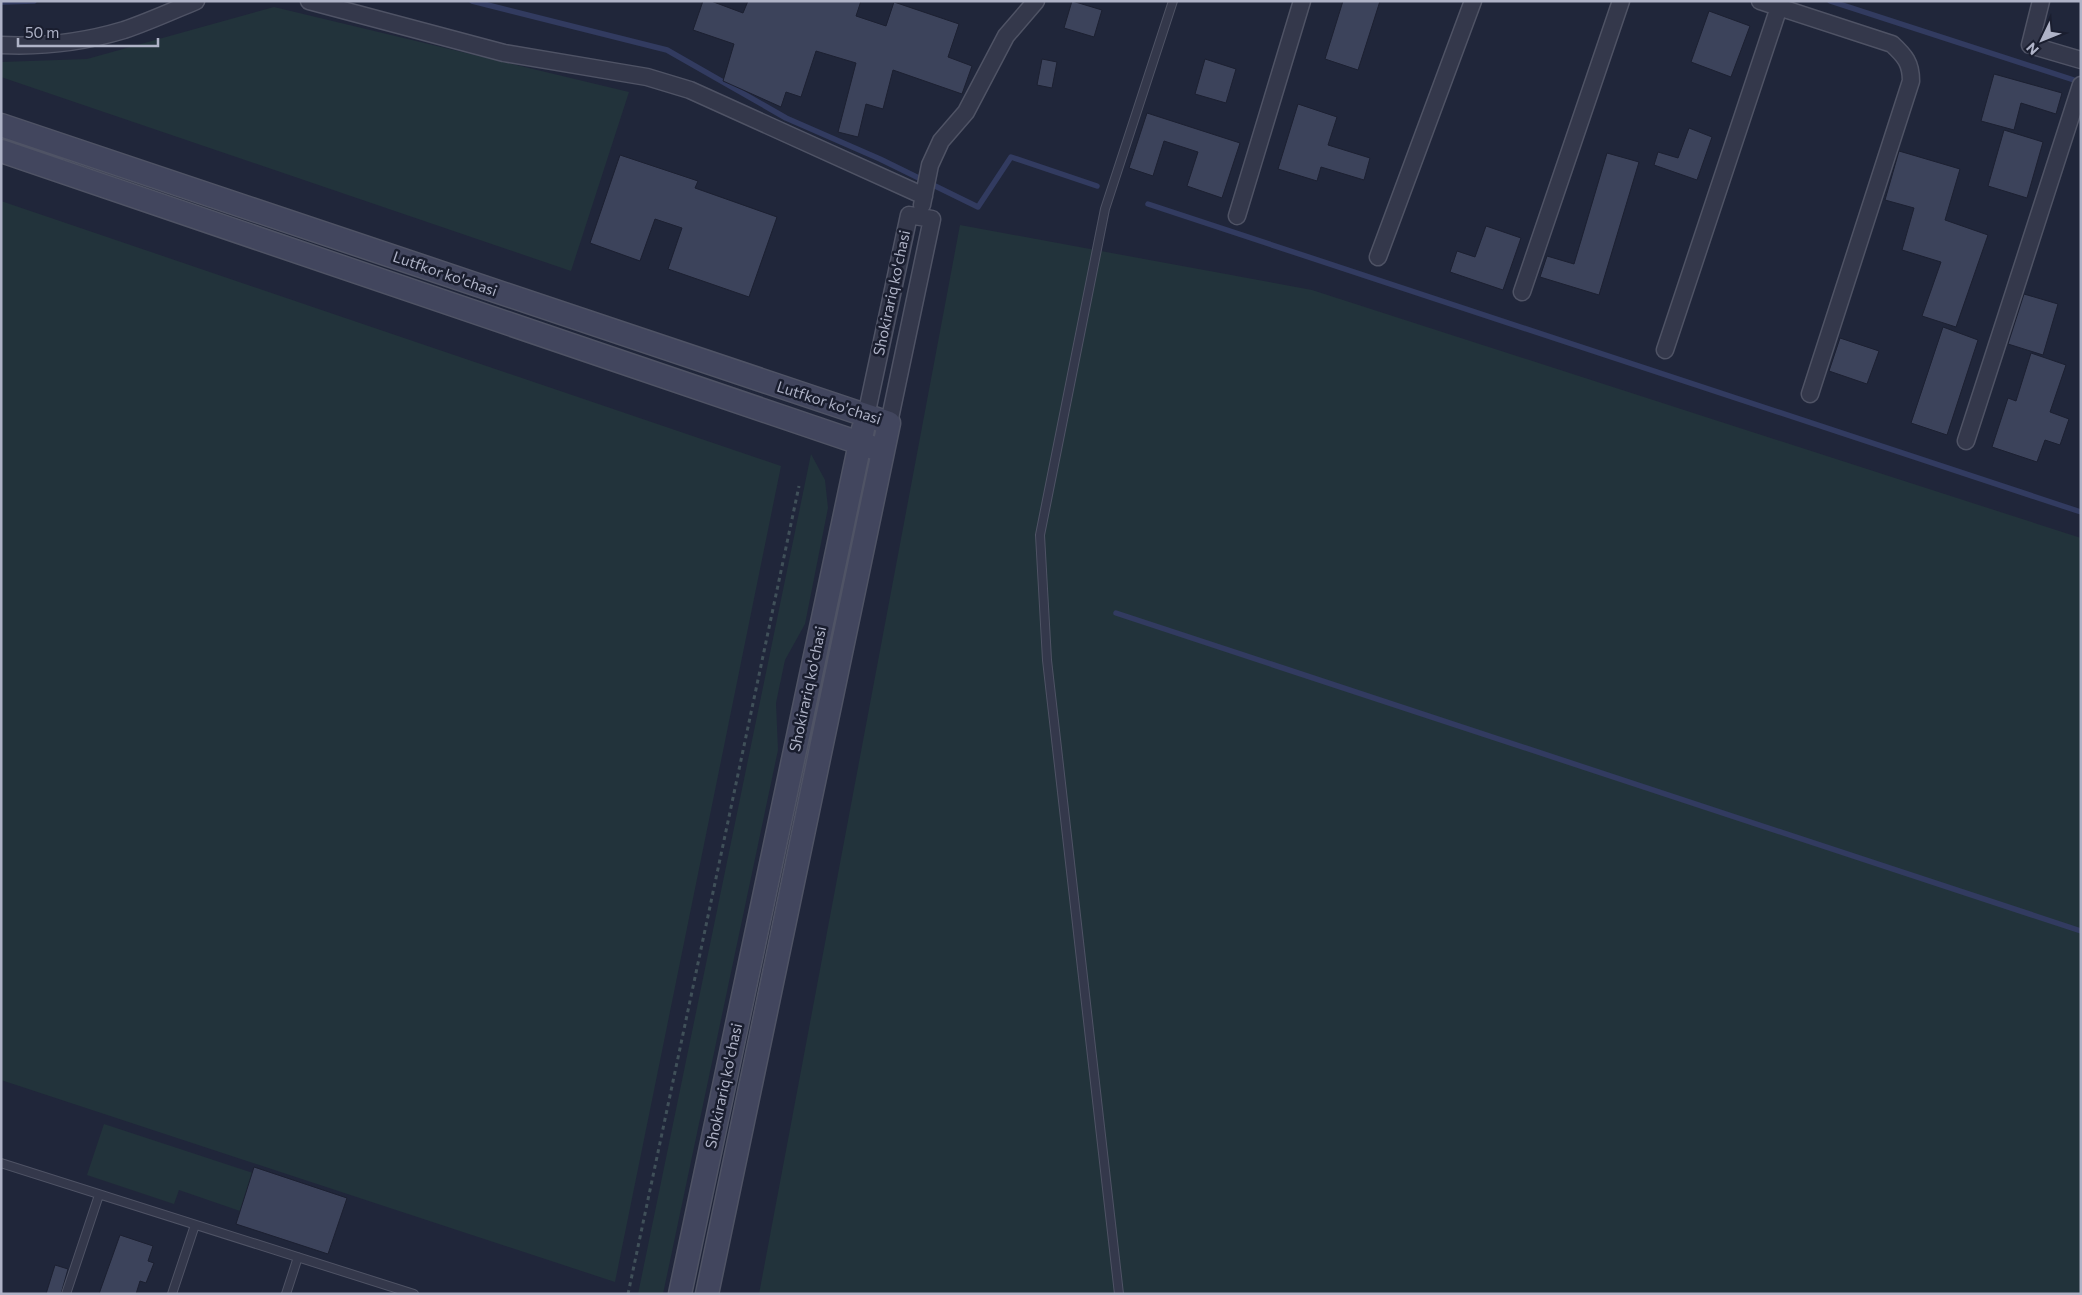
<svg xmlns="http://www.w3.org/2000/svg" width="2082" height="1295" font-family="Commissioner,sans-serif">
	<style>
		.green { fill: #22333b }
		.lines { fill: none; stroke-linecap: round; stroke-linejoin: round }
		.stream { stroke: #323b60; stroke-width: 5.5 }
		.building { fill: #3c435b; stroke: #1c2031 }
		.service-casing { stroke: #4f5365; stroke-width: 10 }
		.minor-casing { stroke: #4f5365; stroke-width: 19 }
		.secondary-casing { stroke: #4f5365; stroke-width: 25 }
		.path { stroke: #405059; stroke-width: 3; stroke-dasharray: 4 4; stroke-linecap: butt }
		.service { stroke: #34384b; stroke-width: 8 }
		.minor { stroke: #34384b; stroke-width: 16 }
		.secondary { stroke: #42465e; stroke-width: 22 }
		.labels { text-anchor: middle; stroke-width: 5; stroke-linejoin: round; paint-order: stroke }
		.street-label { font-size: 15px; fill: #afb3c7; stroke: #1a1e2f }
	</style>
	<rect width="100%" height="100%" fill="#20263a"/>
	<path class="green" d="M274 7 629 92 571 271 1 77V62L87 59Z
		M1 201 781 466 615 1282 1 1080Z
		M960 225 1312 290 2081 538V1294H759Z
		M811 454 825 480 828 508 805 624 785 660 776 703 778 750 663 1294H638Z
		M104 1124 253 1173 240 1211 179 1190 174 1204 87 1175Z"/>
	<g class="lines">
		<path class="stream" d="M472 1 667 50 786 118 880 159 978 207 1011 157 1097 186
			M1830 1 2080 82
			M1 2 34 1
			M1148 204 2081 512
			M1116 613 2081 931"/>
	</g>
	<path class="building" d="M703 1H711L743 13 748 1H861L856 16 886 26 894 2 959 24 948 57 972 66 962 94 893 70 883 109 866 104 858 137 838 132 856 63 816 51 801 97 786 92 781 107 723 81 734 44 693 30Z
		M1072 1 1102 10 1094 37 1064 28Z
		M1343 1H1380L1358 70 1325 59Z
		M1709 11 1750 26 1731 77 1691 62Z
		M1042 59 1057 62 1052 88 1037 85Z
		M1205 59 1236 69 1226 103 1195 94Z
		M1994 74 2062 93 2056 114 2021 103 2014 130 1981 121Z
		M1298 104 1337 117 1328 145 1370 158 1364 180 1321 167 1317 181 1278 169Z
		M1147 113 1240 143 1222 198 1187 186 1198 152 1164 141 1153 176 1129 168Z
		M1689 128 1712 137 1697 180 1654 165 1658 152 1678 158Z
		M2004 130 2043 142 2027 198 1988 186Z
		M1899 151 1960 169 1945 220 1988 235 1956 327 1922 316 1941 262 1902 250 1914 208 1885 200Z
		M1607 153 1639 162 1599 295 1540 277 1547 256 1574 264Z
		M620 155 698 181 695 188 777 217 749 297 668 269 682 228 655 219 640 261 590 243Z
		M1486 226 1521 238 1503 290 1450 272 1457 251 1475 257Z
		M2024 294 2058 304 2043 355 2008 344Z
		M1943 327 1978 340 1947 435 1911 423Z
		M1840 338 1879 351 1867 384 1829 371Z
		M2031 353 2066 365 2050 412 2069 419 2060 445 2045 440 2037 462 1992 447 2008 398 2016 401Z
		M254 1167 347 1198 328 1254 236 1224Z
		M120 1235 153 1246 148 1261 154 1263 146 1283 140 1281 136 1294H99Z
		M55 1265 68 1269 61 1294H46Z"/>
	<g class="lines">
		<g class="service-casing">
			<path id="service" d="M1 1163 414 1294
				M66 1294 99 1195
				M172 1294 195 1225
				M286 1294 298 1257
				M1119 1294 1047 660 1040 535 1105 209 1173 1"/>
		</g>
		<g class="minor-casing">
			<path id="minor" d="M309 1 504 53 647 77 690 90 924 196
				M1760 1 1892 44C1905 56 1911 63 1911 81L1810 394
				M2041 1 2030 45 2081 60
				M1 45C42 47 84 42 124 30 148 22 172 11 196 1
				M922 205 930 165 941 141 966 112 1006 36 1036 1
				M1237 216 1302 1
				M1378 257 1473 1
				M1522 292 1621 1
				M1665 350 1779 7
				M866 416 909 215 932 219 889 423
				M1966 441 2081 85"/>
		</g>
		<g class="secondary-casing">
			<path id="secondary" d="M1 125 889 423 707 1294
				M1 151 883 451
				M680 1294 863 429"/>
		</g>
		<path class="path" d="M628 1294 799 486"/>
		<use href="#service" class="service"/>
		<use href="#minor" class="minor"/>
		<use href="#secondary" class="secondary"/>
	</g>
	<g class="labels">
		<g class="street-label">
			<text transform="translate(445 274) rotate(19)" y="5">Lutfkor ko'chasi</text>
			<text transform="translate(892 293) rotate(-78)" y="5">Shokirariq ko'chasi</text>
			<text transform="translate(829 403) rotate(18)" y="5">Lutfkor ko'chasi</text>
			<text transform="translate(808 689) rotate(-78)" y="5">Shokirariq ko'chasi</text>
			<text transform="translate(724 1086) rotate(-78)" y="5">Shokirariq ko'chasi</text>
		</g>
	</g>
	<rect width="2082" height="1295" fill="none" stroke="#afb3c7" stroke-width="5"/>
	<g transform="translate(2042 40) rotate(227)" stroke="#1a1e2f" stroke-width="4" paint-order="stroke">
	<path d="M0-4L9 19L0 12L-9 19Z" fill="#afb3c7"/>
	<text y="-8" font-size="14" font-weight="bold" text-anchor="middle" fill="#afb3c7">N</text>
	</g>
	<path d="M18 38v8h140v-8" fill="none" stroke="#afb3c7" stroke-width="2.5"/>
	<text x="25" y="38" font-size="15" fill="#afb3c7" stroke="#1a1e2f" stroke-width="4" paint-order="stroke">50 m</text>
</svg>
